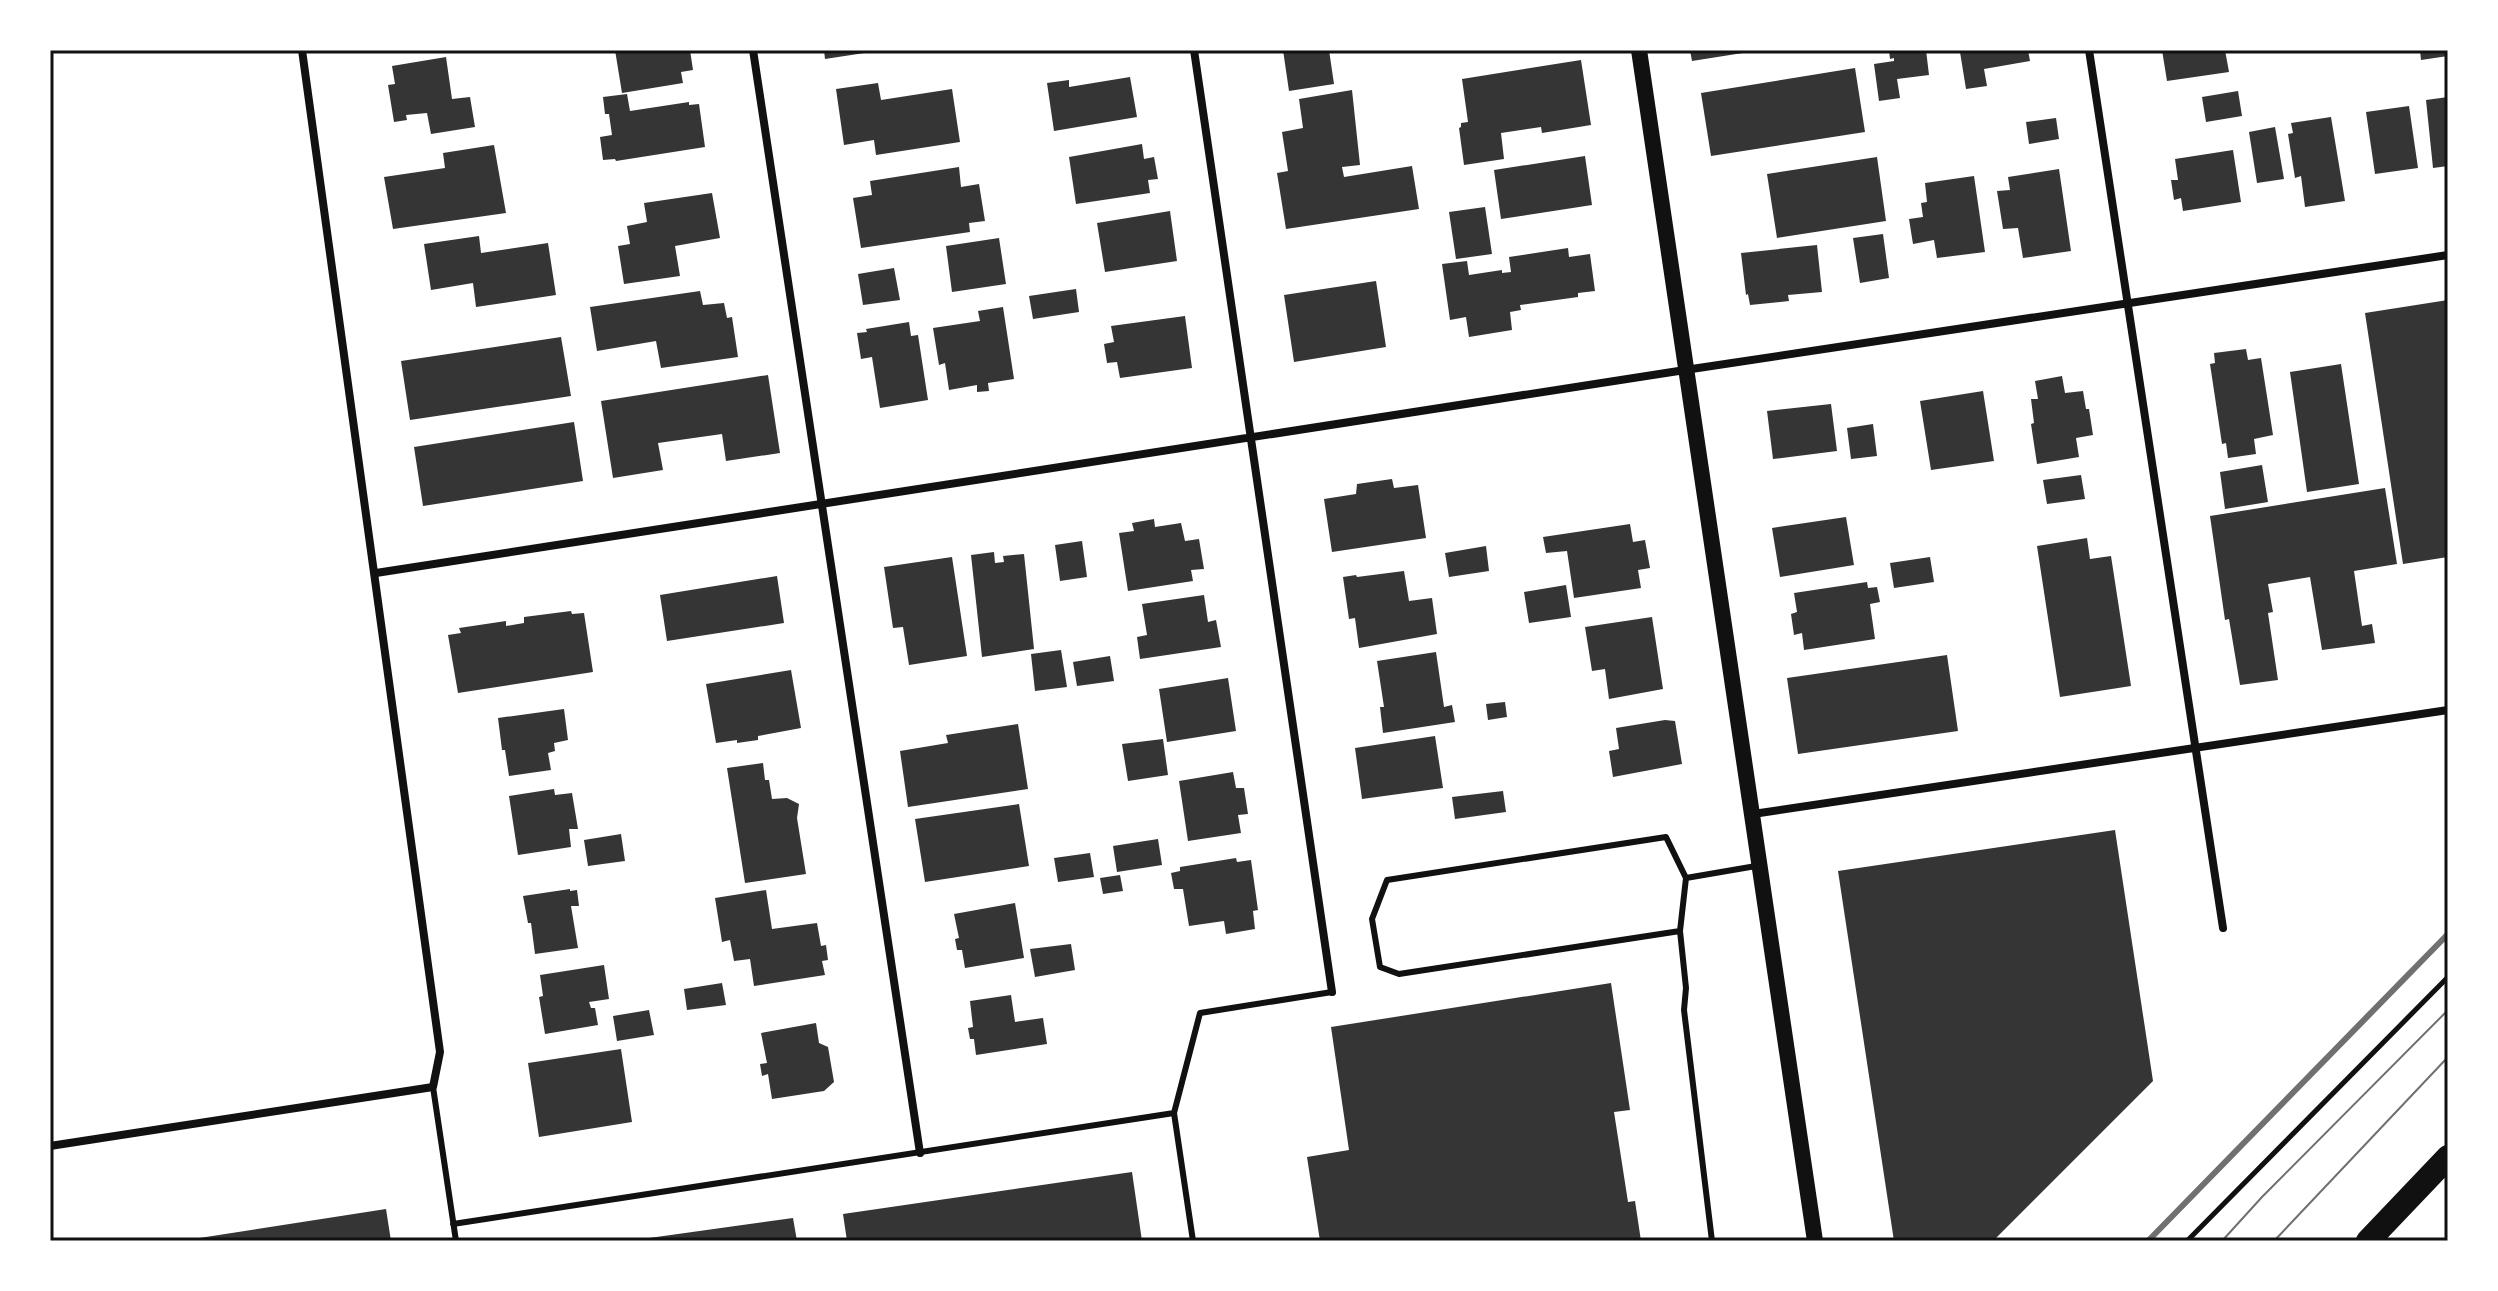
<svg xmlns="http://www.w3.org/2000/svg" width="2498" height="1291" font-family="'Varela Round',sans-serif">
	<style>
		.building { fill: #353535 }
		.lines { fill: none; stroke-linecap: round; stroke-linejoin: round }
		.path { stroke: #111; stroke-width: 5 }
		.service { stroke: #111; stroke-width: 6 }
		.minor { stroke: #111; stroke-width: 8 }
		.secondary { stroke: #111; stroke-width: 16 }
		.motorway { stroke: #111; stroke-width: 24 }
		.tram { stroke: #707070; stroke-width: 2 }
		.rail { stroke: #707070; stroke-width: 6 }
		.neatline { fill: none; stroke: #111; stroke-width: 3 }
	</style>
	<rect width="100%" height="100%" fill="#fff"/>
	<path class="building" d="M615 50H690L693 70 681 72 683 83 622 93Z
		M824 50H871V52L825 59Z
		M1283 50H1329L1334 84 1289 91Z
		M1690 50H1749V52L1692 61Z
		M1889 50H1926L1929 75 1897 79 1900 98 1879 101 1874 64 1894 61V58L1890 59Z
		M1970 50H2028L2030 61 1984 69 1987 86 1966 89 1960 52Z
		M2162 50H2225L2229 72 2167 81Z
		M2420 50H2448V56L2421 60Z
		M446 57 452 99 470 97 475 127 431 134 427 113 406 115 407 120 394 122 388 85 395 84 392 66Z
		M1581 60 1591 125 1542 133 1541 127 1501 133 1504 159 1464 165 1459 128 1461 127V123L1468 122 1462 79Z
		M1855 68 1865 132 1711 156 1701 93Z
		M1130 77 1137 117 1054 131 1047 83 1069 80V87Z
		M878 83 881 100 952 89 960 142 876 155 874 140 844 145 836 89Z
		M1352 90 1360 165 1342 167 1344 177 1412 166 1419 209 1286 229 1277 173 1288 171 1282 132 1303 128 1299 99Z
		M2238 91 2242 116 2206 122 2202 97Z
		M627 94 630 111 689 102V105L699 104 705 147 616 161 615 159 603 160 600 137 612 135 609 114H605L603 97Z
		M2448 97V166L2433 168 2426 100Z
		M2409 106 2418 168 2375 174 2366 112Z
		M2331 117 2345 201 2305 207 2301 176 2295 178 2288 134 2293 133 2291 123Z
		M2056 118 2059 139 2029 144 2026 122Z
		M2275 127 2284 179 2257 183 2249 132Z
		M1142 144 1144 159 1154 157 1158 179 1148 180 1150 193 1076 204 1069 157Z
		M494 145 506 213 393 229 384 177 445 168 443 153Z
		M2233 150 2241 202 2183 211 2181 198 2174 200 2171 180H2178L2175 159Z
		M1585 156 1592 205 1501 219 1494 170Z
		M1877 157 1886 221 1777 238 1767 174Z
		M959 167 961 187 979 184 985 221 969 223 970 232 861 248 853 198 872 195 870 181Z
		M2059 169 2071 251 2023 258 2018 228 2003 229 1997 191 2010 190 2008 177Z
		M1974 176 1985 252 1937 258 1934 240 1913 244 1909 219 1923 217 1921 203 1927 202 1925 183Z
		M712 193 720 238 675 246 680 276 624 284 618 246 630 244 627 226 647 222 644 203Z
		M1485 207 1492 254 1456 259 1449 212Z
		M1170 211 1177 261 1105 272 1097 223Z
		M1883 234 1889 278 1860 283 1853 238Z
		M479 236 481 253 548 243 556 295 476 307 473 283 431 290 424 244Z
		M999 238 1006 284 952 292 946 246Z
		M1817 245 1822 292 1788 295 1789 301 1750 305 1748 294 1746 295 1741 253Z
		M1568 248 1569 257 1590 254 1595 291 1578 293V297L1520 305 1521 310 1510 312 1512 330 1469 337 1466 317 1450 320 1442 264 1467 261 1469 275 1502 270V273L1511 272 1509 257Z
		M894 268 900 300 863 305 858 274Z
		M1376 281 1386 347 1294 362 1284 295Z
		M1076 289 1079 312 1033 319 1029 296Z
		M700 291 703 305 724 303 727 318 732 317 738 357 661 368 656 341 597 351 590 307Z
		M2448 300V557L2403 564 2365 313Z
		M1003 307 1014 379 988 383 989 391 977 392V385L949 390 945 363 939 365 933 328 980 321 978 311Z
		M1185 316 1192 368 1120 378 1117 362 1107 363 1104 344 1114 342 1111 326Z
		M909 322 911 336 918 335 928 400 880 408 872 357 861 359 857 333 867 332 866 329Z
		M561 337 571 396 410 420 401 361Z
		M2246 349 2248 360 2261 358 2273 435 2254 439 2256 454 2228 458 2226 443 2222 444 2210 364 2215 363 2214 353Z
		M2341 364 2359 484 2307 492 2290 372Z
		M768 375 780 453 726 461 722 434 658 443 663 470 613 478 601 401Z
		M2062 376 2065 393 2083 391 2086 409H2089L2093 435 2076 438 2079 457 2037 464 2031 424 2034 423 2031 399H2038L2035 381Z
		M1983 391 1994 461 1931 470 1920 401Z
		M1831 404 1837 451 1773 459 1767 411Z
		M574 422 583 481 423 506 414 447Z
		M1873 424 1877 456 1851 459 1847 428Z
		M2262 465 2268 502 2225 509 2220 472Z
		M2081 475 2085 499 2047 504 2043 480Z
		M1392 479 1394 488 1418 485 1426 538 1332 552 1324 499 1356 494 1357 484Z
		M2385 488 2397 564 2354 571 2362 626 2372 624 2375 643 2322 650 2310 577 2268 584 2273 612 2268 613 2278 680 2240 685 2229 619 2225 620 2210 516Z
		M1846 517 1854 565 1780 577 1772 528Z
		M1154 519 1155 527 1181 523 1185 541 1199 539 1204 569 1191 570 1193 581 1128 591 1119 533 1134 531 1132 523Z
		M1630 524 1633 542 1645 540 1650 568 1638 570 1641 588 1574 598 1567 551 1546 553 1543 537Z
		M2087 538 2090 559 2111 556 2131 686 2060 697 2037 546Z
		M1082 541 1087 577 1060 581 1055 545Z
		M1486 546 1489 571 1449 577 1445 553Z
		M994 552 995 563 1004 562 1003 556 1024 554 1034 649 982 657 971 555Z
		M952 557 967 656 909 665 903 627 893 628 884 567Z
		M1930 557 1934 582 1894 588 1890 563Z
		M1404 571 1409 601 1432 598 1437 634 1359 648 1355 618 1349 619 1343 577 1356 575 1357 577Z
		M777 576 784 623 667 641 660 595Z
		M1867 582 1868 588 1877 587 1880 602 1870 604 1875 639 1804 650 1802 633 1794 635 1791 614 1797 612 1794 593Z
		M1566 585 1571 617 1529 623 1524 592Z
		M1204 595 1208 622 1216 620 1221 647 1140 659 1137 637 1147 635 1142 604Z
		M571 611 572 614 584 613 593 672 458 693 448 635 461 633 459 628 506 621V626L524 623V617Z
		M1652 617 1663 689 1609 699 1605 669 1592 671 1585 627Z
		M1061 650 1067 687 1035 691 1031 654Z
		M1436 652 1444 707 1452 705 1455 722 1383 733 1380 707H1384L1377 661Z
		M1947 655 1958 731 1798 754 1787 678Z
		M1110 656 1114 681 1077 686 1073 662Z
		M791 670 801 728 758 736V740L737 743V740L716 743 706 684Z
		M1228 678 1236 731 1167 742 1159 689Z
		M1505 702 1507 717 1488 720 1486 704Z
		M564 709 568 740 554 743 555 751 548 753 551 770 509 776 505 750H502L498 718Z
		M1665 720 1675 721 1682 764 1613 777 1609 751 1619 749 1616 728Z
		M1018 724 1028 789 908 807 900 751 948 743 946 735Z
		M1435 736 1443 788 1362 799 1355 748Z
		M1163 739 1168 775 1128 781 1122 744Z
		M763 763 765 780H769L772 799 787 798 799 804 797 818 806 874 745 883 727 768Z
		M1233 772 1236 788H1244L1248 814 1238 815 1241 833 1188 841 1179 781Z
		M554 789 555 795 572 793 578 829H569L571 847 518 855 509 796Z
		M1503 791 1506 812 1455 819 1452 797Z
		M1019 804 1029 866 925 882 915 819Z
		M2115 830 2153 1081 1993 1241H1894L1838 871Z
		M621 834 625 861 588 866 584 840Z
		M1158 839 1162 865 1117 872 1113 846Z
		M1090 853 1094 877 1058 882 1054 858Z
		M1236 858 1237 862 1251 860 1258 910 1253 911 1255 929 1226 934 1224 921 1189 926 1183 889H1174L1171 873 1180 871V867Z
		M1120 875 1123 891 1103 894 1100 878Z
		M570 889V891L577 890 579 906H571L578 948 535 954 531 923H528L523 896Z
		M766 890 772 929 817 923 821 946 826 945 828 960 822 961 825 975 754 986 750 959 734 961 730 940 722 942 715 898Z
		M1015 903 1024 958 965 968 962 950H957L955 939 959 938 954 914Z
		M1071 944 1075 970 1035 977 1030 949Z
		M604 965 609 999 589 1002 591 1008H595L598 1025 545 1034 539 997 543 996 540 975Z
		M722 983 726 1005 687 1010 684 989Z
		M1611 983 1630 1110 1614 1112 1628 1202 1635 1201 1641 1241H1320L1307 1157 1349 1150 1331 1027Z
		M1011 995 1015 1022 1043 1018 1047 1044 976 1055 974 1039H970L968 1028 973 1027 970 1001Z
		M649 1010 654 1035 617 1041 613 1016Z
		M816 1023 819 1043 828 1047 834 1082 824 1091 772 1099 768 1074 762 1076 760 1064 767 1063 761 1033Z
		M621 1049 632 1122 539 1137 528 1063Z
		M1132 1172 1142 1241H847L843 1214Z
		M386 1209 391 1241H193V1239Z
		M793 1218 797 1241H642V1239Z"/>
	<g class="lines">
		<path class="path" d="M2187 1241 2448 977"/>
		<path class="service" d="M1686 878 1680 931 1399 974 1380 967 1372 919 1387 880 1666 837 1686 878 1756 866
			M1680 931 1686 988 1684 1010 1712 1241
			M433 1087 456 1241
			M1174 1113 1193 1241
			M453 1224 1174 1113 1200 1013 1332 992"/>
		<path class="minor" d="M753 50 920 1153
			M1194 50 1332 992
			M2089 50 2223 928
			M376 573 1685 370 2448 255
			M1753 814 2448 710
			M50 1146 433 1087 440 1052 302 50"/>
		<path class="secondary" d="M1639 50 1815 1241"/>
		<path class="motorway" d="M2368 1241 2448 1157"/>
		<path class="tram" d="M2222 1241 2262 1197 2448 1010
			M2274 1241 2448 1057"/>
		<path class="rail" d="M2148 1241 2448 934"/>
	</g>
	<rect width="2498" height="1291" fill="none" stroke="#ffffff" stroke-width="104"/>
	<rect x="52" y="52" width="2394" height="1187" class="neatline"/>
</svg>
